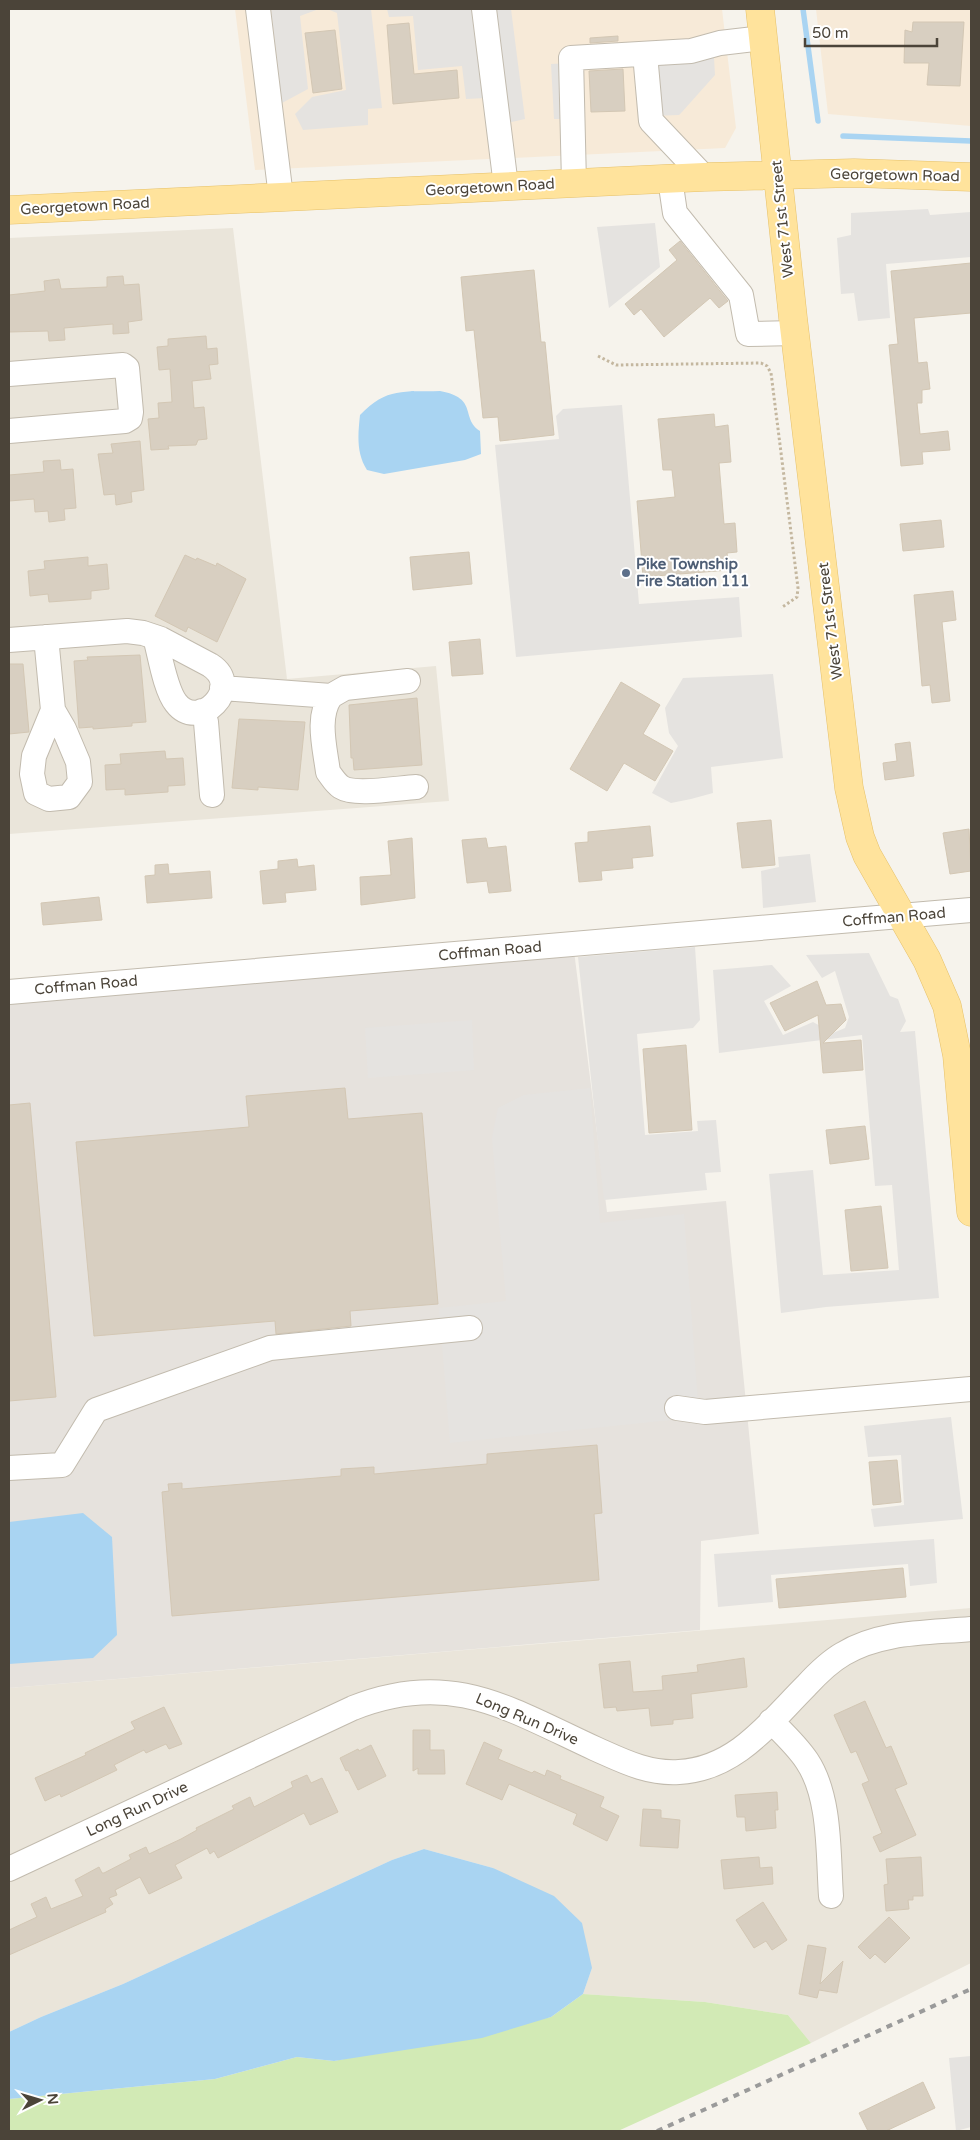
<svg xmlns="http://www.w3.org/2000/svg" width="980" height="2140" font-family="'Varela Round',sans-serif">
	<style>
		.residential { fill: #eae5da }
		.commercial { fill: #f7ead8 }
		.industrial { fill: #e6e2dd }
		.green { fill: #d2eab5 }
		.parking { fill: #e5e3e0 }
		.water { fill: #a9d4f2 }
		.lines { fill: none; stroke-linecap: round; stroke-linejoin: round }
		.stream { stroke: #a9d4f2; stroke-width: 5.5 }
		.building { fill: #d8cfc1; stroke: #d3c7b4 }
		.minor-casing { stroke: #c2bbae; stroke-width: 26 }
		.major-casing { stroke: #e6c16a; stroke-width: 29 }
		.path { stroke: #c4b79f; stroke-width: 3; stroke-dasharray: 2.5 2.5; stroke-linecap: butt }
		.minor { stroke: #fff; stroke-width: 24 }
		.major { stroke: #ffe39c; stroke-width: 28 }
		.rail { stroke: #9a9a9a; stroke-width: 4; stroke-dasharray: 6 6; stroke-linecap: butt }
		.service-dot { fill: #5c6f8a; stroke: #fff; stroke-width: 2 }
		.labels { text-anchor: middle; stroke-width: 4; stroke-linejoin: round; paint-order: stroke }
		.street-label { font-size: 15px; fill: #4b4439; stroke: #fff }
		.service-label { font-size: 15px; font-weight: bold; fill: #4e5e75; stroke: #fff; text-anchor: start }
	</style>
	<rect width="100%" height="100%" fill="#f6f3ec"/>
	<path class="residential" d="M233 228 287 679 436 666 449 801 9 834V238Z
		M971 1608V1963L811 2043 788 2015 705 2002 583 1994 592 1968 493 1868 424 1849 392 1860 123 1984 41 2017 9 2032V1688Z"/>
	<path class="commercial" d="M235 9H722L736 128 725 148 255 170Z
		M816 9H971V126L828 114Z"/>
	<path class="industrial" d="M574 951 607 1212 726 1201 759 1534 701 1541 700 1630 9 1688V1002Z"/>
	<path class="green" d="M583 1994 705 2002 788 2015 811 2043 618 2131H9V2099L215 2079 297 2057 334 2061 551 2017Z"/>
	<path class="parking" d="M271 9H319L300 16 308 89 282 103Z
		M327 9H371L382 108 368 109V125L303 130 295 114 312 97 346 90 337 13Z
		M387 9H511L525 119 507 123 486 98 466 99 462 66 418 70 413 16 389 17Z
		M714 58 715 75 682 112 679 115 651 116 646 63Z
		M571 63 573 119H554L551 64Z
		M928 209 930 215 971 212V257L886 264 890 318 858 321 854 293 841 294 837 238 851 235V213Z
		M655 223 660 267 609 308 597 227Z
		M622 405 639 604 739 597 742 637 516 657 495 445 559 439 556 416 563 409Z
		M773 674 783 758 711 767 713 793 691 799 671 803 652 793 678 746 669 733 665 708 683 678Z
		M810 854 816 902 763 908 761 871 779 867 778 857Z
		M695 947 700 1020 693 1028 637 1034 645 1135 698 1131 697 1121 716 1120 721 1172 705 1173 707 1190 604 1200 578 957Z
		M869 953 890 996 898 999 906 1021 900 1032 915 1031 939 1298 826 1307 781 1313 769 1174 813 1170 823 1275 899 1270 892 1185 875 1186 862 1035 719 1053 713 970 772 965 791 986 764 1001 783 1035 813 1022 833 1033 845 1028 849 1017 835 971 822 978 806 955Z
		M472 1020 474 1070 368 1078 365 1028Z
		M590 1088 600 1223 684 1214 699 1417 450 1443 439 1308 506 1301 492 1138 498 1108 524 1095Z
		M951 1417 963 1519 874 1527 871 1509 904 1505 901 1455 868 1457 864 1426Z
		M934 1539 937 1583 910 1586 908 1564 771 1575 773 1602 718 1607 714 1554Z
		M971 2056V2127L956 2131 949 2058Z"/>
	<path class="water" d="M440 391C479 398 460 418 480 431L481 454 465 460 384 474 367 470C356 453 358 434 360 415 387 387 404 392 440 391Z
		M83 1513 112 1537 117 1635 93 1658 9 1664V1522Z
		M424 1849 493 1868 554 1896 582 1923 592 1968 583 1994 551 2017 482 2038 334 2061 297 2057 215 2079 9 2099V2032L41 2017 123 1984 392 1860Z"/>
	<g class="lines">
		<path class="stream" d="M803 9 818 121
			M843 136 971 141"/>
	</g>
	<path class="building" d="M913 22H964L960 86 927 85 929 63H904L905 30 912 32Z
		M409 23 414 74 457 70 459 98 393 104 387 25Z
		M335 30 342 89 313 93 305 33Z
		M618 36V41L590 43V38Z
		M623 69 625 111 591 112 589 71Z
		M680 241 728 301 719 308 710 298 664 337 641 309 634 315 625 304 677 260 669 250Z
		M971 263V313L914 318 918 363 927 362 930 389 922 390V403H917L920 434 948 431 950 450 922 452 923 464 901 466 889 345 898 344 891 271Z
		M534 270 541 342H545L554 435 500 441 498 417 483 418 474 330 466 331 461 277Z
		M123 276 124 285 139 284 142 320 128 322 129 333 113 334V324L64 328 65 340 49 341 48 331 9 332V295L45 291 44 281 59 279 61 289 107 287V277Z
		M206 336 207 349 217 348 218 364 209 365 211 379 192 381 194 408 204 407 207 439 198 440 196 445 168 446 169 449 151 450 148 419 159 418 158 403 172 402 170 369 159 370 157 347 168 346V339Z
		M714 414 715 427 728 425 731 462 719 463 724 524 735 523 737 552 727 553 729 570 643 577 637 501 675 497 672 470H663L658 419Z
		M140 441 144 490 131 492 132 502 116 505 115 494 104 495 98 454 113 453 111 444Z
		M60 460 61 470 73 469 76 508 64 509 65 520 49 522 48 511 35 512 34 499 9 501V475L44 472 43 461Z
		M941 520 944 547 903 551 900 524Z
		M469 552 472 584 413 590 410 557Z
		M185 555 196 560 197 558 216 566 217 563 246 579 217 642 188 627 186 632 155 616Z
		M88 557V566L107 564 109 589 91 591V599L49 602 48 594 30 596 28 571 45 569 44 561Z
		M953 591 956 620 942 622 950 701 932 703 930 685 922 686 914 595Z
		M480 639 483 674 452 676 449 642Z
		M140 655 146 722 132 723V726L93 729V727L79 728 74 661 88 660 87 657Z
		M9 664H23L29 732 9 734Z
		M621 682 660 705 643 734 673 751 655 781 624 763 607 791 570 769Z
		M417 698 422 765 354 770 353 758H351L349 705Z
		M239 719 305 722 298 790 258 787V790L232 788Z
		M910 742 914 776 885 780 883 763 897 761 895 744Z
		M165 751 166 759 183 758 185 785 168 786V792L125 795V789L106 790 105 765 121 764 120 754Z
		M771 820 775 865 742 868 737 823Z
		M650 826 653 856 632 858 633 868 601 871 602 880 579 882 575 843 588 842V832Z
		M969 829 971 871 950 874 943 833Z
		M412 838 415 898 361 905 360 877 391 875 388 841Z
		M486 838 488 848 506 846 511 891 489 893 487 881 467 883 462 840Z
		M297 859 298 867 314 865 316 890 285 893 286 902 263 904 260 871 278 869V861Z
		M168 864 169 874 210 871 212 898 147 903 145 876 155 875V865Z
		M99 897 102 920 43 925 41 903Z
		M817 981 826 1005 841 1004 846 1020 823 1043 861 1040 863 1070 823 1073 818 1015 785 1031 770 1003Z
		M686 1045 692 1130 649 1133 643 1049Z
		M345 1088 348 1119 422 1113 438 1304 350 1311 351 1326 276 1334 275 1321 94 1336 76 1142 249 1127 246 1096Z
		M30 1103 56 1397 9 1401V1105Z
		M865 1126 869 1159 830 1164 826 1130Z
		M881 1206 888 1268 851 1271 845 1210Z
		M597 1445 602 1513 594 1514 599 1580 172 1616 162 1492 169 1491 168 1484 182 1483V1489L341 1476V1469L374 1467V1474L487 1464V1454Z
		M897 1460 901 1502 873 1505 869 1462Z
		M903 1568 906 1597 779 1608 776 1579Z
		M744 1658 747 1687 691 1694 693 1718 673 1720V1724L651 1726 649 1708 617 1711 616 1707 604 1708 599 1664 630 1661 633 1692 663 1690 662 1676 698 1672 697 1665Z
		M865 1701 886 1748 891 1746 907 1784 895 1789 916 1835 880 1852 873 1837 882 1833 862 1784 869 1781 856 1751 851 1753 834 1715Z
		M164 1707 182 1744 169 1749 166 1744 146 1753 144 1750 114 1765 117 1770 61 1797 60 1794 45 1801 35 1778 86 1755 85 1753 135 1729 131 1722Z
		M413 1730H430V1750H444L445 1774H418V1768L413 1771Z
		M484 1742 502 1750 498 1759 532 1773 534 1771 545 1776 547 1770 561 1776 560 1779 604 1797 600 1807 619 1816 607 1841 573 1824 577 1814 509 1784 502 1800 466 1784Z
		M371 1745 386 1776 358 1790 348 1770 346 1771 340 1758 358 1749 359 1751Z
		M307 1775 311 1783 322 1778 338 1812 310 1825 304 1813 218 1858 214 1851 210 1854 207 1848 175 1865 182 1878 149 1894 140 1877 115 1890 117 1895 109 1898 113 1904 105 1909 106 1912 9 1955V1930L37 1917 31 1904 46 1897 51 1909 83 1896 75 1880 99 1867 102 1873H104L131 1859 129 1855 146 1847 149 1854 181 1839 197 1830 196 1828 234 1809 232 1806 250 1797 254 1807 293 1787 291 1782Z
		M777 1792 778 1810H775L776 1828 746 1831 745 1817H737L735 1795Z
		M643 1809 661 1810V1818L680 1820 678 1848 640 1846Z
		M759 1857 760 1868 772 1867 773 1884 724 1889 721 1860Z
		M921 1857 923 1896H913V1900H908L909 1909 886 1911 884 1885 888 1884 886 1859Z
		M763 1902 787 1940 772 1950 766 1941 754 1948 736 1920Z
		M889 1917 910 1938 885 1963 875 1954 870 1959 858 1947Z
		M808 1945 826 1948 820 1984 843 1961 837 1993 819 1990 817 1998 799 1994Z
		M923 2082 935 2108 886 2131H868L859 2113Z"/>
	<g class="lines">
		<g class="minor-casing">
			<path id="minor" d="M258 9 281 197
				M484 9 506 186
				M645 54 651 121 704 177
				M670 179 675 213 741 295 748 334 795 333
				M574 183 571 58 691 51 720 43 763 38
				M9 374 123 365 127 368 131 412 130 418 125 421 9 431
				M46 637 53 710 64 729 78 762 80 782 69 797 49 799 36 793 32 774 34 756 53 710
				M9 640 127 631 143 633 161 639 210 665C245 687 199 733 176 703 165 689 160 655 155 637
				M222 688 331 696 345 688 408 681
				M331 696C316 717 325 748 328 772 332 777 335 783 341 787 355 796 398 788 416 787
				M202 711 206 722 212 795
				M9 992 971 910
				M677 1408 705 1412 971 1389
				M9 1468 62 1465 96 1410 270 1348 470 1328
				M771 1721C784 1734 797 1746 807 1761 831 1797 828 1854 831 1896
				M9 1869 353 1708C451 1669 509 1709 596 1749 623 1761 648 1774 679 1772 736 1769 769 1723 806 1686 817 1674 829 1662 843 1654 881 1631 928 1633 971 1629"/>
		</g>
		<g class="major-casing">
			<path id="major" d="M760 9 793 318 849 788 860 837 867 855 927 960 947 1006 957 1055 971 1212
				M9 210 704 177 854 173 971 177"/>
		</g>
		<path class="path" d="M598 356 616 365 761 363 767 366 771 373 798 588 797 597 781 608"/>
		<use href="#minor" class="minor"/>
		<use href="#major" class="major"/>
		<path class="rail" d="M657 2131 971 1989"/>
	</g>
	<circle class="service-dot" cx="626" cy="573" r="5"/>
	<g class="labels">
		<g class="street-label">
			<text transform="translate(895 175) rotate(1)" y="5">Georgetown Road</text>
			<text transform="translate(490 187) rotate(-3)" y="5">Georgetown Road</text>
			<text transform="translate(85 206) rotate(-3)" y="5">Georgetown Road</text>
			<text transform="translate(782 219) rotate(-96)" y="5">West 71st Street</text>
			<text transform="translate(830 621) rotate(-97)" y="5">West 71st Street</text>
			<text transform="translate(894 917) rotate(-5)" y="5">Coffman Road</text>
			<text transform="translate(490 951) rotate(-5)" y="5">Coffman Road</text>
			<text transform="translate(86 985) rotate(-5)" y="5">Coffman Road</text>
			<text transform="translate(527 1719) rotate(23)" y="5">Long Run Drive</text>
			<text transform="translate(137 1809) rotate(-25)" y="5">Long Run Drive</text>
		</g>
		<g class="service-label">
			<text x="636" y="569">Pike Township<tspan x="636" dy="17">Fire Station 111</tspan></text>
		</g>
	</g>
	<rect width="980" height="2140" fill="none" stroke="#4b4439" stroke-width="20"/>
	<g transform="translate(40 2100) rotate(85)" stroke="#ffffff" stroke-width="4" paint-order="stroke">
	<path d="M0-4L9 19L0 12L-9 19Z" fill="#4b4439"/>
	<text y="-8" font-size="14" font-weight="bold" text-anchor="middle" fill="#4b4439">N</text>
	</g>
	<path d="M805 38v8h132v-8" fill="none" stroke="#4b4439" stroke-width="2.5"/>
	<text x="812" y="38" font-size="15" fill="#4b4439" stroke="#ffffff" stroke-width="4" paint-order="stroke">50 m</text>
</svg>
